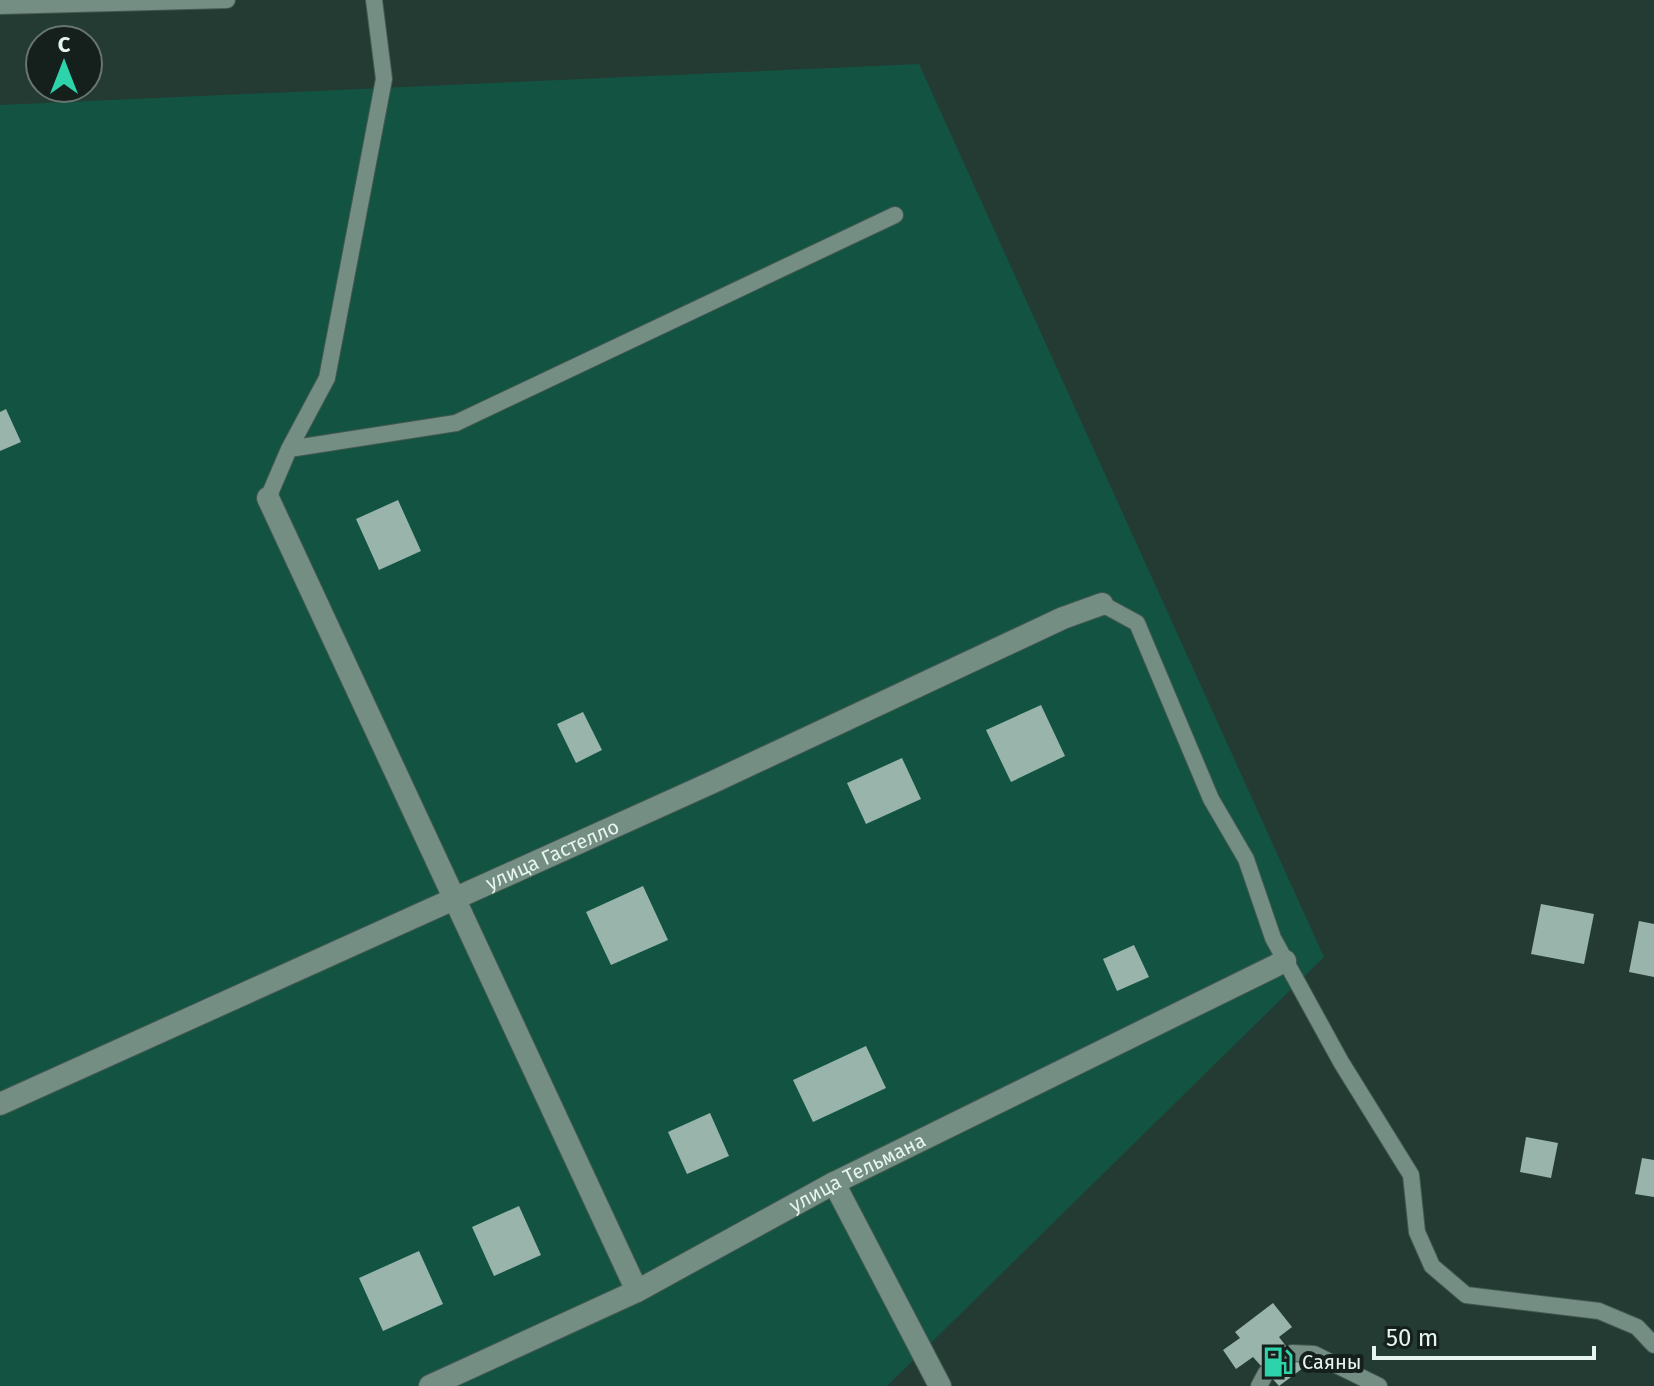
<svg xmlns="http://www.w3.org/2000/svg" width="1654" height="1386" font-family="'Fira Sans',sans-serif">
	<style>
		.green { fill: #135342 }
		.building { fill: #99b4aa }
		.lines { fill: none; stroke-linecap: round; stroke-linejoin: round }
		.service-casing { stroke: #445952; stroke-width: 18 }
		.minor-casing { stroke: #445952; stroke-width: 24 }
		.service { stroke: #748e84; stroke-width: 16 }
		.minor { stroke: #748e84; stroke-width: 22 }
		.labels { text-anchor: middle; stroke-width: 8; stroke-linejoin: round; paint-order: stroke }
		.street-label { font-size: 20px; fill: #e6f5ef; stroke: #15201c }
		.poi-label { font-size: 20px; fill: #e6f5ef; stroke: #15201c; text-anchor: start }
	</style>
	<rect width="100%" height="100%" fill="#243b33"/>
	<path class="green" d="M919 64 1324 957 887 1386H0V105Z"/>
	<path class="building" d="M6 409 21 442 0 451V412Z
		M398 500 421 551 379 570 356 519Z
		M1041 705 1065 756 1011 782 986 730Z
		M583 712 602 750 576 763 557 724Z
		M902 758 921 799 866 824 847 783Z
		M643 886 668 940 611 965 586 912Z
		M1541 904 1594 914 1584 964 1531 954Z
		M1639 921 1654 924V977L1629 972Z
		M1134 945 1149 977 1117 991 1103 959Z
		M866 1046 886 1088 813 1122 793 1080Z
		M710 1113 729 1156 687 1174 668 1132Z
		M1526 1137 1558 1143 1551 1178 1520 1172Z
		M1642 1158 1654 1160V1197L1635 1194Z
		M519 1206 541 1255 494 1276 472 1227Z
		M419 1251 443 1304 383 1331 359 1278Z
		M1273 1303 1292 1327 1279 1337 1303 1368 1279 1386 1253 1357 1236 1369 1223 1350 1240 1338 1235 1332Z"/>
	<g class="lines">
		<g class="service-casing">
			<path id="service" d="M0 6 227 0
				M289 449 456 423 895 215
				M268 498 289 449 327 378 384 79 374 0
				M1102 604 1137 623 1211 799 1246 859 1273 938 1341 1062 1411 1175 1417 1232 1432 1266 1466 1295 1599 1311 1637 1327 1654 1345
				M1292 1353 1314 1354 1379 1386
				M1259 1386 1266 1373"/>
		</g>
		<g class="minor-casing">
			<g id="minor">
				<path d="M268 498 637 1291"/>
				<path id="s1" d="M0 1104 713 782 1063 618 1102 604"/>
				<path d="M834 1183 940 1386"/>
				<path id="s2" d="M430 1386 637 1291 834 1183 1285 961"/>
			</g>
		</g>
		<use href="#service" class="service"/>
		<use href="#minor" class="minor"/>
	</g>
	<defs>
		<g id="fuel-bare" transform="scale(2.4)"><path d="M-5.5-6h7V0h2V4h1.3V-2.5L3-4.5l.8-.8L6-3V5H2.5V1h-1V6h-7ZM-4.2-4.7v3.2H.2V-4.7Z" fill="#2dd4ab" stroke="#15201c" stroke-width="2.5" paint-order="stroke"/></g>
	</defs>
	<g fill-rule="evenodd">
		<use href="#fuel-bare" x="1278" y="1362"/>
	</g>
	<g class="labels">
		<g class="street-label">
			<text dy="7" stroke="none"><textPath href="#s1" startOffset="606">улица Гастелло</textPath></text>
			<text dy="7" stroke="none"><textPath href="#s2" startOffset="478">улица Тельмана</textPath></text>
		</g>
		<g class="poi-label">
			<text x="1302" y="1369">Саяны</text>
		</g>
	</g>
	<g transform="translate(64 64)"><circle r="38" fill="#15201c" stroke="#697570" stroke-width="2"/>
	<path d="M0-6L14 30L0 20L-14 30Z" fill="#2dd4ab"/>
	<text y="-12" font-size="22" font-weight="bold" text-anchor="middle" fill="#e6f5ef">С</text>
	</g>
	<path d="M1374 1346v12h220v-12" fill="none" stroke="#e6f5ef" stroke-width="4"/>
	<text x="1386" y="1346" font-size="24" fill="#e6f5ef" stroke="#15201c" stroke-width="6" paint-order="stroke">50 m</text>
</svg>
